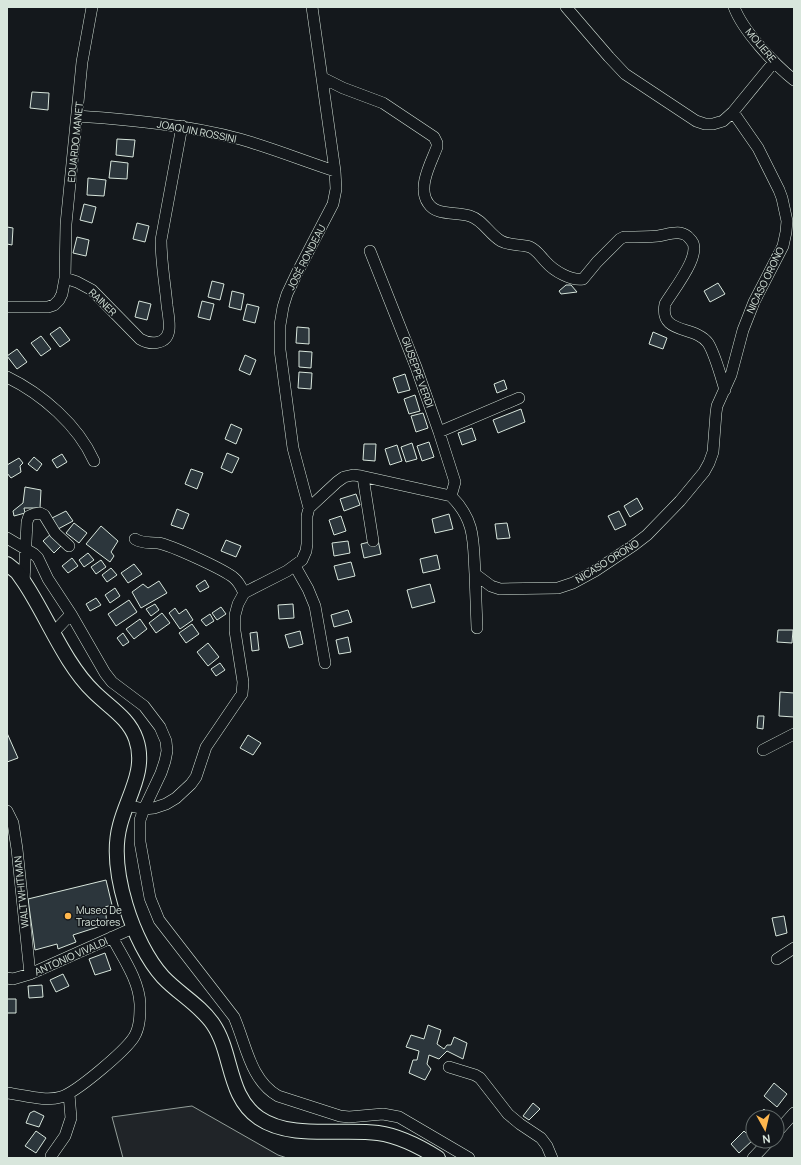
<svg xmlns="http://www.w3.org/2000/svg" width="801" height="1165" font-family="Manrope,sans-serif">
	<style>
		.green { fill: #202428; stroke: #939e99 }
		.building { fill: #2c363c; stroke: #d8e6dc }
		.lines { fill: none; stroke-linecap: round; stroke-linejoin: round }
		.minor-casing { stroke: #d8e6dc; stroke-width: 12 }
		.major-casing { stroke: #d8e6dc; stroke-width: 16 }
		.minor { stroke: #14181c; stroke-width: 11 }
		.major { stroke: #14181c; stroke-width: 14 }
		.poi-dot { fill: #ffb74d; stroke: #14181c; stroke-width: 1.5 }
		.labels { text-anchor: middle; stroke-width: 3; stroke-linejoin: round; paint-order: stroke }
		.street-label { font-size: 10px; fill: #d8e6dc; stroke: #14181c }
		.poi-label { font-size: 10px; fill: #d8e6dc; stroke: #14181c; text-anchor: start }
	</style>
	<rect width="100%" height="100%" fill="#14181c"/>
	<path class="green" d="M192 1106 278 1155 287 1158H123L112 1117Z"/>
	<path class="building" d="M32 92 49 93 48 110 30 108Z
		M117 139 135 140 133 157 116 155Z
		M111 161 128 163 127 179 109 178Z
		M88 178 106 180 104 196 87 195Z
		M84 204 96 207 92 223 80 220Z
		M137 223 149 226 145 242 133 239Z
		M7 227 13 228 12 245 7 244Z
		M77 237 89 240 86 256 73 253Z
		M212 281 224 284 220 300 208 297Z
		M718 283 725 294 710 302 704 291Z
		M566 285H571L577 292 561 294 559 291Z
		M232 291 244 294 241 310 229 307Z
		M139 301 151 304 147 320 135 317Z
		M202 301 214 304 210 320 198 317Z
		M247 304 259 307 255 323 243 320Z
		M60 327 70 340 60 347 50 334Z
		M297 327 309 328V344L296 343Z
		M653 332 667 338 663 349 649 344Z
		M41 336 51 349 41 356 31 343Z
		M17 349 27 362 17 369 7 356Z
		M299 351 312 352 311 368 299 367Z
		M245 355 256 360 250 375 239 370Z
		M299 372 312 373 311 389 298 388Z
		M405 374 410 390 398 393 393 378Z
		M504 380 507 389 497 393 494 384Z
		M415 395 420 411 409 414 404 399Z
		M521 409 525 422 498 433 493 420Z
		M423 413 428 428 416 432 411 416Z
		M231 424 242 429 236 444 225 439Z
		M472 428 476 440 462 445 458 433Z
		M429 442 434 457 422 461 417 446Z
		M412 443 417 459 406 462 401 447Z
		M364 444H376L375 461 363 460Z
		M397 445 402 461 390 465 385 449Z
		M227 453 239 458 232 473 221 468Z
		M62 454 67 462 57 468 52 460Z
		M34 457 42 464 37 471 28 464Z
		M19 458 23 463 20 466 21 472 11 478 7 473V465Z
		M191 469 203 473 197 489 185 484Z
		M25 487 41 490 40 508H24L25 513 14 516 13 511 23 503Z
		M356 494 360 505 344 511 340 499Z
		M637 498 643 509 630 517 624 506Z
		M177 509 189 514 183 529 171 525Z
		M66 511 73 521 58 529 52 518Z
		M619 511 626 525 615 530 608 516Z
		M449 514 453 529 435 533 432 519Z
		M341 516 346 531 334 535 329 520Z
		M74 523 87 533 79 543 66 533Z
		M507 523 510 538 497 539 495 524Z
		M101 526 118 541 111 552 114 556 110 562 86 544Z
		M52 533 63 544 54 553 43 541Z
		M226 540 241 546 236 557 221 551Z
		M378 540 381 554 364 558 361 544Z
		M348 541 350 553 334 556 332 543Z
		M88 553 94 560 84 567 79 560Z
		M437 555 440 569 423 573 420 559Z
		M72 558 78 566 68 573 62 566Z
		M101 560 106 567 96 574 91 567Z
		M351 562 355 576 338 580 334 566Z
		M134 564 142 574 128 583 121 573Z
		M111 568 117 575 107 582 102 575Z
		M205 580 209 587 200 592 196 586Z
		M159 581 167 593 141 608 132 592 143 584 148 588Z
		M430 584 435 602 412 608 407 590Z
		M115 588 120 596 110 603 105 595Z
		M96 598 101 605 90 611 86 604Z
		M129 600 137 612 116 626 108 614Z
		M155 604 159 610 151 616 146 609Z
		M293 604 294 618 279 619 278 605Z
		M221 607 226 614 217 620 212 613Z
		M175 608 179 614 186 609 193 620 180 629 169 613Z
		M348 610 352 622 334 627 331 615Z
		M162 613 170 623 156 633 149 623Z
		M210 614 214 621 206 626 201 620Z
		M140 619 147 629 134 639 126 629Z
		M192 624 199 634 186 643 179 633Z
		M778 630H793L792 643 777 642Z
		M300 631 303 644 289 648 285 635Z
		M257 632 259 650 252 651 250 633Z
		M123 633 129 642 123 646 117 638Z
		M348 637 351 652 339 654 336 640Z
		M208 643 219 657 208 666 197 652Z
		M220 663 225 670 216 676 211 669Z
		M780 692 794 693V717L779 716Z
		M758 716H764L763 729 757 728Z
		M7 733 18 758 7 762Z
		M248 735 261 743 253 755 240 748Z
		M106 880 112 905 105 907 107 924 73 935 76 942 58 949 57 944 35 950 28 899Z
		M784 916 787 933 776 936 772 918Z
		M105 953 111 970 95 975 89 959Z
		M63 974 69 986 56 992 50 980Z
		M42 985 43 997 29 998 28 986Z
		M7 999H16V1013H7Z
		M428 1025 441 1030 437 1044 444 1049 447 1045H451L454 1037 467 1043 463 1059 447 1051 439 1059 429 1055 427 1064 431 1069 425 1080 409 1073 413 1060H417L419 1051 406 1047 411 1035 424 1039Z
		M774 1083 787 1094 777 1107 764 1096Z
		M533 1103 540 1109 529 1120 523 1116Z
		M764 1109 771 1117H756Z
		M34 1111 44 1116 39 1127 26 1123 30 1113Z
		M36 1131 46 1138 36 1153 25 1146Z
		M744 1131 753 1140 739 1153 731 1144Z"/>
	<g class="lines">
		<g class="minor-casing">
			<path id="minor" d="M566 7 609 57 625 74 696 121 705 124H713L723 121 733 112 774 62
				M734 7C743 31 774 64 794 80
				M323 78 343 88 383 103 434 137 437 143V147C431 163 417 187 428 203 437 217 456 211 470 216 483 220 489 234 501 241 510 246 521 244 530 247 537 250 541 257 546 262 554 271 571 281 583 279L597 262 620 239 624 237C636 237 647 237 658 236 665 235 673 232 680 233 685 234 687 235 690 239 705 252 673 290 665 304 659 335 695 325 708 343 715 354 721 377 725 390
				M78 116C133 120 187 125 240 139 272 148 304 161 335 171
				M370 251 416 367 439 432 455 482 451 496
				M65 278 77 282 92 290 140 339C150 345 167 345 169 330 170 322 168 313 167 305 165 283 161 262 161 240L182 126
				M7 307H48L54 305 59 300 62 294 65 278 66 224 82 62 92 7
				M7 377C42 394 78 425 94 461
				M439 432 519 398
				M363 477 373 541
				M309 508 293 448 280 350V325L283 307 287 294 297 273 333 204 336 189 335 171 312 7
				M7 538 34 554 38 558 48 579 71 614 105 673 112 682 144 706 160 727 166 741 167 751 165 761 161 773 144 809 140 820V842L150 898 159 920 234 1017C246 1044 250 1080 278 1096L340 1116 349 1117 383 1114 399 1117 469 1158
				M135 539C143 544 149 542 158 543 171 545 225 570 234 578 239 582 241 587 244 593
				M295 566 308 589 315 606 325 663
				M475 574 477 628
				M24 582 27 522 29 516 34 514 40 513 44 515 55 533 69 546
				M54 632 71 614
				M763 750 794 734
				M126 805 144 809 154 808 166 804 176 798 191 784 196 777 206 747 242 694 243 682 235 631V615L238 604 244 593 287 571 302 560 306 551 307 544V516L309 508 337 482 344 477 353 475 361 476 451 496C476 521 473 542 475 574L491 586 500 589 558 588 573 583 595 571 634 545 647 535 680 501 704 472 709 463 713 452 716 413 717 406 731 375 743 330 754 302 783 246 786 232 787 221 782 198 779 190 758 148 733 112
				M7 811 13 823 17 849 30 974
				M777 959 794 948
				M7 978 13 979 30 974 133 928
				M449 1067 475 1075 480 1078 508 1114 520 1124 541 1138 547 1146 552 1158
				M7 1093C24 1095 45 1102 61 1097 77 1092 125 1051 134 1037 140 1027 140 1015 140 1004 139 980 123 958 112 937
				M777 1132 794 1113
				M52 1158 51 1156 65 1136 71 1118 69 1094
				M753 1158 769 1141"/>
		</g>
		<g class="major-casing">
			<path id="major" d="M7 564 17 572 24 582C47 616 64 663 94 692 109 707 129 718 136 739 147 770 127 797 120 825 108 869 133 944 163 977 179 994 200 1005 213 1024 233 1053 227 1096 259 1118 291 1140 341 1128 378 1133 400 1136 419 1146 438 1158"/>
		</g>
		<use href="#minor" class="minor"/>
		<use href="#major" class="major"/>
	</g>
	<circle class="poi-dot" cx="68" cy="916" r="4"/>
	<g class="labels">
		<g class="street-label">
			<text transform="translate(761 45) rotate(50)" y="4">MOLIERE</text>
			<text transform="translate(197 131) rotate(11)" y="4">JOAQUIN ROSSINI</text>
			<text transform="translate(75 142) rotate(-84)" y="4">EDUARDO MANET</text>
			<text transform="translate(306 257) rotate(-63)" y="4">JOSÉ RONDEAU</text>
			<text transform="translate(765 280) rotate(-64)" y="4">NICASO OROÑO</text>
			<text transform="translate(103 302) rotate(44)" y="4">RAINER</text>
			<text transform="translate(418 372) rotate(70)" y="4">GIUSEPPE VERDI</text>
			<text transform="translate(607 561) rotate(-32)" y="4">NICASO OROÑO</text>
			<text transform="translate(21 892) rotate(-96)" y="4">WALT WHITMAN</text>
			<text transform="translate(71 956) rotate(-24)" y="4">ANTONIO VIVALDI</text>
		</g>
		<g class="poi-label">
			<text x="76" y="914">Museo De<tspan x="76" dy="12">Tractores</tspan></text>
		</g>
	</g>
	<rect width="801" height="1165" fill="none" stroke="#d8e6dc" stroke-width="16"/>
	<g transform="translate(765 1129) rotate(172)"><circle r="19" fill="#14181c" stroke="#626a69"/>
	<path d="M0-3L7 15L0 10L-7 15Z" fill="#ffb74d"/>
	<text y="-6" font-size="11" font-weight="bold" text-anchor="middle" fill="#d8e6dc">N</text>
	</g>
</svg>
